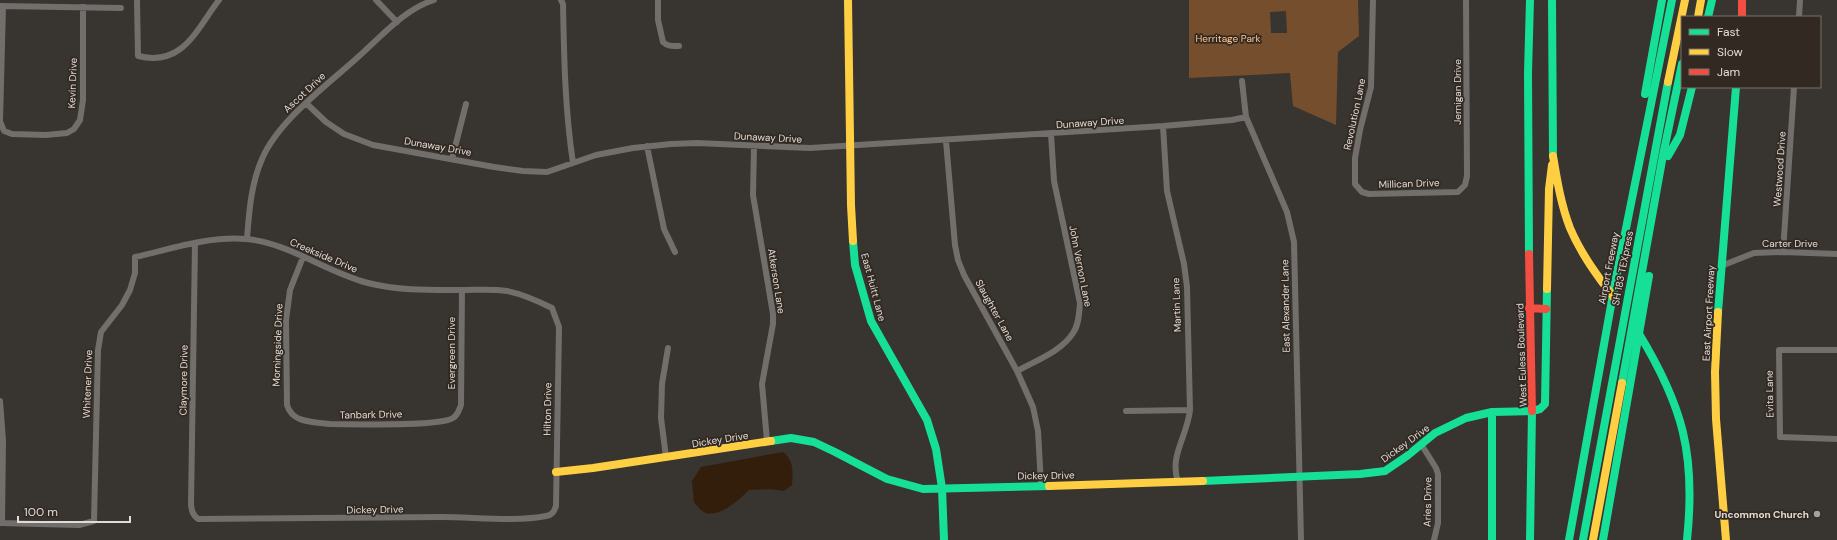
<svg xmlns="http://www.w3.org/2000/svg" width="1837" height="540" font-family="'DM Sans',sans-serif">
	<style>
		.green { fill: #754f2d; fill-rule: evenodd }
		.water { fill: #331e0b }
		.lines { fill: none; stroke-linecap: round; stroke-linejoin: round }
		.street { stroke: #726e6b; stroke-width: 6 }
		.fast { stroke: #16e098; stroke-width: 8 }
		.slow { stroke: #ffcf43; stroke-width: 8 }
		.jam { stroke: #f24e42; stroke-width: 8 }
		.poi-dot { fill: #a5a19c; stroke: #322922; stroke-width: 1.5 }
		.labels { text-anchor: middle; stroke-width: 3.5; stroke-linejoin: round; paint-order: stroke }
		.park-label { font-size: 10px; fill: #fec494; stroke: #322922 }
		.street-label { font-size: 10px; fill: #e0dbd6; stroke: #322922 }
		.poi-label { font-size: 10px; font-weight: bold; fill: #e0dbd6; stroke: #322922; text-anchor: end }
	</style>
	<rect width="100%" height="100%" fill="#383430"/>
	<path class="green" d="M1189 0H1358L1359 36 1338 52 1336 125 1293 106 1290 73 1189 78ZM1286 11 1287 33H1271L1270 12Z"/>
	<path class="water" d="M783 452C794 460 793 472 792 485L784 491 770 489 749 490C740 499 721 517 706 513 701 511 697 506 694 502L692 481 701 467Z"/>
	<g class="lines">
		<path class="street" d="M137 0 138 56C183 67 196 30 219 0
			M376 0 397 22
			M561 0 563 4C564 57 565 110 573 163
			M658 0V20L663 42C668 47 673 46 679 46
			M1373 0 1371 87 1360 130 1355 158V184L1362 192 1369 194 1458 192 1465 185 1467 176 1466 0
			M0 6 121 8
			M3 6 0 121 4 131 12 134 46 135 67 133 74 129 80 120 83 100V7
			M1799 17 1800 0
			M1242 81 1246 117 1287 212 1294 242 1301 540
			M306 103 326 122 344 134 373 145 494 167 523 171 547 172 596 155 633 148 671 144 697 143 810 148 1163 126 1232 120 1246 117
			M1163 126 1167 191 1184 264 1187 287 1190 410C1187 437 1169 456 1178 482
			M946 141 955 245 958 260 964 275 1017 371 1033 407 1038 431 1041 484
			M647 146 664 229 675 252
			M754 147 753 195 773 314V324L762 384 767 441
			M452 159 466 104
			M247 239C249 212 251 184 262 159 278 121 327 85 357 58 381 37 403 10 434 0
			M1783 252 1794 87
			M303 257 290 290 286 320 287 405C292 423 313 422 330 424 352 424 439 427 453 418 458 415 459 410 461 405L462 290
			M1721 266 1754 253 1783 252 1837 254
			M1837 350H1779L1780 437 1837 439
			M1017 371C1035 361 1062 351 1073 333 1079 325 1079 313 1080 303L1054 181 1051 134
			M0 401 3 440 2 523
			M1126 411 1190 410
			M1421 444 1436 468 1438 474V523L1434 540
			M666 457 661 418 662 384 668 348
			M0 523 79 525 94 521 98 350 101 332 122 305 130 290 135 273V257C171 249 208 236 246 239 289 243 326 272 368 283 400 291 432 290 464 290 479 290 493 289 507 291 523 294 538 301 552 308L559 327 556 506C554 512 552 515 546 516 516 522 474 517 442 517 361 518 280 519 198 519 193 515 192 512 191 505L195 243"/>
		<path class="fast" d="M1552 0 1553 156
			M1708 17 1712 0
			M1645 94 1662 0
			M1668 156 1680 135 1692 87
			M853 241 855 265 871 321 927 420 936 449 942 488 944 540
			M1529 254 1528 73 1530 0
			M1718 312 1736 87
			M1638 332C1683 406 1696 454 1687 540
			M1622 383 1663 155 1682 64
			M1492 412V540
			M771 441 791 438 814 442 835 452 887 479 923 489 1049 486
			M1203 481 1360 474 1385 471 1407 456 1435 433 1466 418 1492 412 1532 411 1540 409 1545 404 1547 289
			M1530 540 1532 411
			M1569 540 1615 283 1672 0
			M1583 540 1668 82
			M1603 540 1649 276"/>
		<path class="slow" d="M848 0 851 205 853 241
			M1698 17 1701 0
			M1668 82 1685 0
			M1553 156C1557 180 1561 205 1570 228 1581 254 1598 277 1615 299
			M1547 289 1549 189 1552 165
			M1718 312 1715 372 1716 419 1726 540
			M556 472 593 468 771 441
			M1049 486 1203 481
			M1593 540 1622 383"/>
		<path class="jam" d="M1742 0V17
			M1529 254 1532 411
			M1529 308 1546 309"/>
	</g>
	<circle class="poi-dot" cx="1817" cy="514" r="4"/>
	<g class="labels">
		<g class="park-label">
			<text x="1228" y="42">Herritage Park</text>
		</g>
		<g class="street-label">
			<text transform="translate(72 83) rotate(-88)" y="4">Kevin Drive</text>
			<text transform="translate(304 92) rotate(-43)" y="4">Ascot Drive</text>
			<text transform="translate(1457 92) rotate(-90)" y="4">Jernigan Drive</text>
			<text transform="translate(1354 114) rotate(-78)" y="4">Revolution Lane</text>
			<text transform="translate(1090 122) rotate(-4)" y="4">Dunaway Drive</text>
			<text transform="translate(768 137) rotate(3)" y="4">Dunaway Drive</text>
			<text transform="translate(438 146) rotate(10)" y="4">Dunaway Drive</text>
			<text transform="translate(1779 169) rotate(-86)" y="4">Westwood Drive</text>
			<text transform="translate(1409 183) rotate(-2)" y="4">Millican Drive</text>
			<text x="1790" y="247">Carter Drive</text>
			<text transform="translate(324 255) rotate(23)" y="4">Creekside Drive</text>
			<text transform="translate(1081 266) rotate(79)" y="4">John Vernon Lane</text>
			<text transform="translate(1608 268) rotate(-79)" y="4">Airport Freeway</text>
			<text transform="translate(1622 268) rotate(-79)" y="4">SH 183 TEXpress</text>
			<text transform="translate(777 281) rotate(81)" y="4">Atkerson Lane</text>
			<text transform="translate(874 287) rotate(75)" y="4">East Huitt Lane</text>
			<text transform="translate(1176 305) rotate(-92)" y="4">Martin Lane</text>
			<text transform="translate(1285 306) rotate(-91)" y="4">East Alexander Lane</text>
			<text transform="translate(995 310) rotate(61)" y="4">Slaughter Lane</text>
			<text transform="translate(1708 313) rotate(-87)" y="4">East Airport Freeway</text>
			<text transform="translate(277 345) rotate(-88)" y="4">Morningside Drive</text>
			<text transform="translate(451 353) rotate(-90)" y="4">Evergreen Drive</text>
			<text transform="translate(1521 355) rotate(-92)" y="4">West Euless Boulevard</text>
			<text transform="translate(183 380) rotate(-89)" y="4">Claymore Drive</text>
			<text transform="translate(87 384) rotate(-88)" y="4">Whitener Drive</text>
			<text transform="translate(1769 394) rotate(-91)" y="4">Evita Lane</text>
			<text transform="translate(547 409) rotate(-89)" y="4">Hilton Drive</text>
			<text transform="translate(371 414) rotate(-1)" y="4">Tanbark Drive</text>
			<text transform="translate(720 439) rotate(-9)" y="4">Dickey Drive</text>
			<text transform="translate(1405 443) rotate(-36)" y="4">Dickey Drive</text>
			<text transform="translate(1046 475) rotate(-1)" y="4">Dickey Drive</text>
			<text transform="translate(1427 502) rotate(-89)" y="4">Aries Drive</text>
			<text transform="translate(375 509) rotate(-1)" y="4">Dickey Drive</text>
		</g>
		<g class="poi-label">
			<text x="1809" y="518">Uncommon Church</text>
		</g>
	</g>
	<rect x="1681" y="16" width="140" height="72" fill="#322922" stroke="#78706a"/>
	<rect x="1689" y="29" width="20" height="6" fill="#16e098" stroke="#78706a"/>
	<text x="1717" y="36" font-size="12" fill="#e0dbd6">Fast</text>
	<rect x="1689" y="49" width="20" height="6" fill="#ffcf43" stroke="#78706a"/>
	<text x="1717" y="56" font-size="12" fill="#e0dbd6">Slow</text>
	<rect x="1689" y="69" width="20" height="6" fill="#f24e42" stroke="#78706a"/>
	<text x="1717" y="76" font-size="12" fill="#e0dbd6">Jam</text>
	<path d="M18 516v6h112v-6" fill="none" stroke="#e0dbd6" stroke-width="2"/>
	<text x="24" y="516" font-size="12" fill="#e0dbd6" stroke="#322922" stroke-width="3" paint-order="stroke">100 m</text>
</svg>
